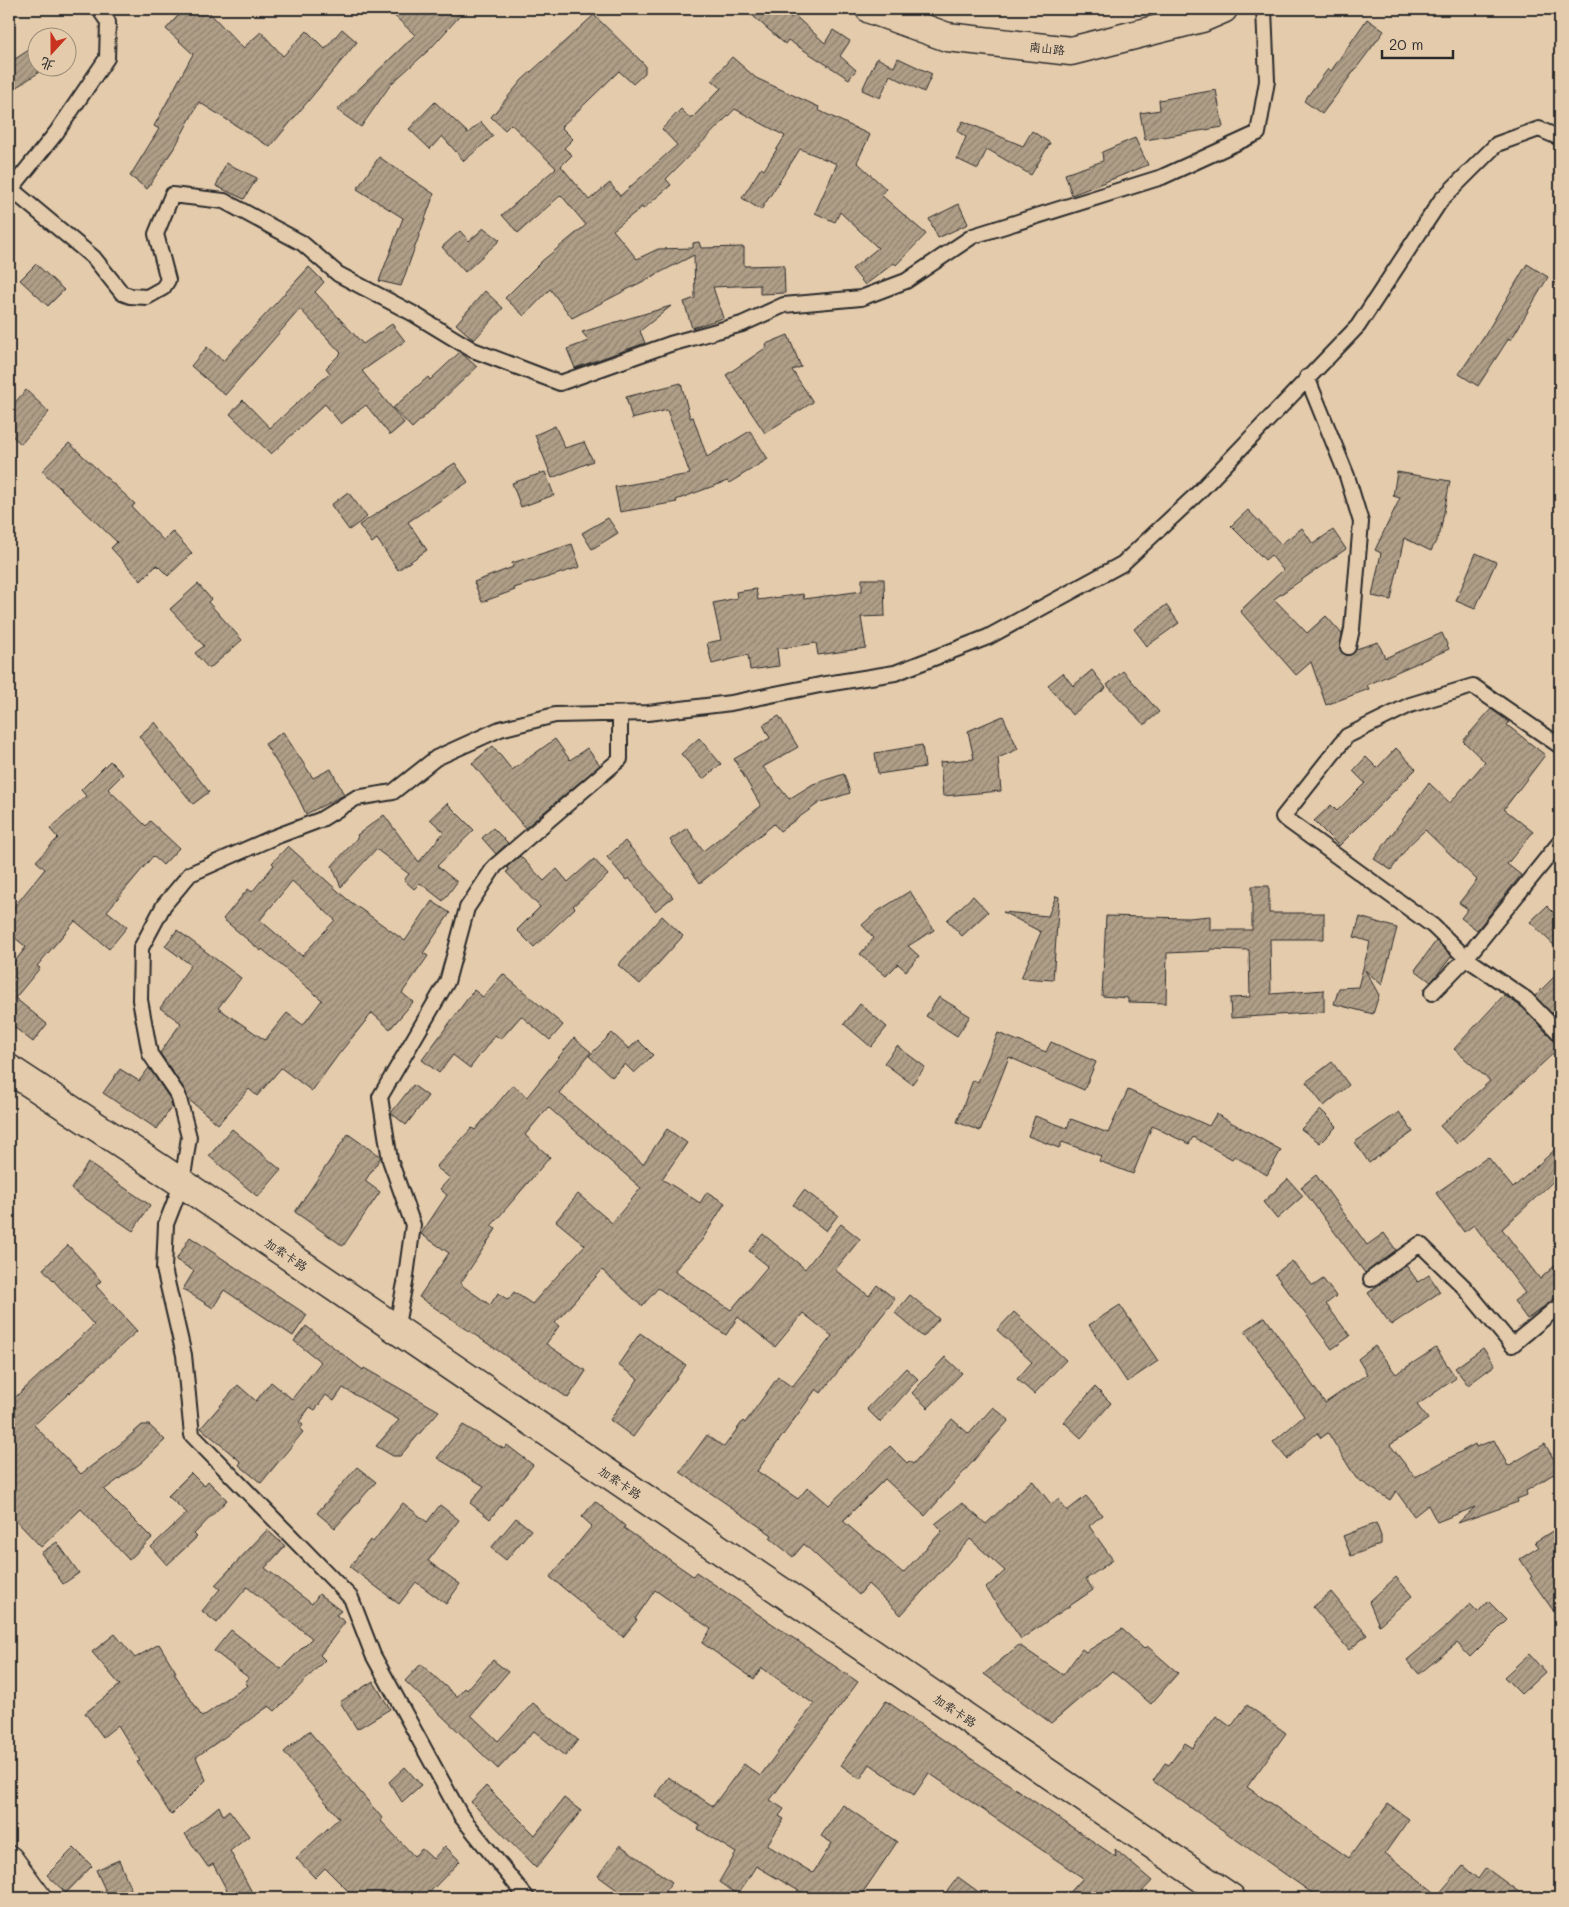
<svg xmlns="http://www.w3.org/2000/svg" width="1569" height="1907" font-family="Mali,'LXGW WenKai TC',sans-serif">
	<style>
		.building { fill: url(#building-hatch); stroke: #2b2b2b; fill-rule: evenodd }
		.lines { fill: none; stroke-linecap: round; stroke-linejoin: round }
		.lane-casing { stroke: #2b2b2b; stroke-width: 18 }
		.street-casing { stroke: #2b2b2b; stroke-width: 31 }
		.secondary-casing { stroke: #2b2b2b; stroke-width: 31 }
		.primary-casing { stroke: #2b2b2b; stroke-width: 31 }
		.lane { stroke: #e4cbac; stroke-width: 14 }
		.street { stroke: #e4cbac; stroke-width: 28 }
		.secondary { stroke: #e4cbac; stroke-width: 28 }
		.primary { stroke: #e4cbac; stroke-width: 28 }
		.labels { text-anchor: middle; stroke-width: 4; stroke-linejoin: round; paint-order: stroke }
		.street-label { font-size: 12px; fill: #2b2b2b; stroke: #e4cbac }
	</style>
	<defs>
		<pattern id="building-hatch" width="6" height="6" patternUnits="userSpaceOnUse" patternTransform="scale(1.25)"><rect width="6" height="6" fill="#b09f88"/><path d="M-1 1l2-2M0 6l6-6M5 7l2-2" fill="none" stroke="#8f826f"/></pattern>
	</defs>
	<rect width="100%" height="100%" fill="#e4cbac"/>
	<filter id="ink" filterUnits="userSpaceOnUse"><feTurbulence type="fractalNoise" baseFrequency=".02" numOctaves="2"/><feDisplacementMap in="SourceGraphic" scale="10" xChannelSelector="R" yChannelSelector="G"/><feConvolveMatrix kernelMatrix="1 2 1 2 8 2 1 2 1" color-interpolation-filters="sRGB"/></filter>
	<g filter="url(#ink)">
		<path class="building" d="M184 9H206L243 48 261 32 283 56 307 31 325 49 342 29 357 42 270 147 199 102 176 145 147 189 130 176 159 129 154 126 193 54 166 29Z
			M387 9H466L430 49 391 84 361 127 337 110 415 35Z
			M745 9H779L790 18 793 14 825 43 833 30 850 41 840 56 856 70 849 79 788 40 785 44Z
			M594 15 645 65V73L633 84 619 71 561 127 573 139 564 148 572 155 561 166 589 200 610 183 620 196 677 145 662 129 681 109 691 119 721 88 712 80 732 57 756 78 819 107 818 110 870 135 857 162 886 189 881 195 926 234 896 265 894 263 865 285 852 269 878 248 840 212 835 222 815 213 837 164 800 149 761 210 742 198 761 168 764 170 785 136 735 109 666 179 671 185 643 209 642 207 613 230 637 259 658 249 693 248V243L699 242 701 248 744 247V266L784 265 785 293 760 294V285L713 287 723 318 692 328 684 302 695 298 694 255 572 318 550 289 524 316 505 298 542 261 586 225 561 195 518 233 502 215 556 168 511 124 505 130 491 117 522 80Z
			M1367 19 1384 31 1322 114 1304 101 1328 69 1331 71Z
			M38 44V73L9 92V63Z
			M877 58 894 67 898 58 932 74 924 92 890 75 880 98 862 90Z
			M1216 90 1223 127 1145 140 1140 113 1160 110 1159 100Z
			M435 102 468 133 481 122 493 136 464 161 442 136 430 149 409 129Z
			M963 121 1023 146 1032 131 1050 143 1031 175 987 149 978 169 957 159 966 137 957 131Z
			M1135 138 1148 165 1072 195 1065 174 1103 161 1102 152Z
			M379 157 434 194 401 286 379 281 403 218 357 189Z
			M226 163 257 178 244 199 216 186Z
			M959 204 968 224 938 238 929 219Z
			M484 228 500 240 465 272 442 247 460 231 469 241Z
			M36 264 64 290 48 306 20 280Z
			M1527 264 1548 277 1511 340 1509 338 1478 386 1459 374 1484 337Z
			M309 267 324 282 315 292 363 344 392 324 405 341 362 371 404 423 390 435 366 405 341 424 325 404 271 454 230 414 243 400 270 428 330 373 326 368 341 353 300 309 225 395 191 366 207 347 223 361Z
			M485 291 503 308 474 340 456 324Z
			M671 306 640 331 645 343 575 368 567 349 589 341 582 332Z
			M788 335 801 367 792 370 813 402 765 433 726 375 767 347 766 344Z
			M460 352 477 367 412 428 393 408 428 377 430 380Z
			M681 383 690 418 693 417 707 457 750 431 768 459 729 483 727 481 676 500 677 502 620 512 615 487 690 474 667 410 632 419 626 397Z
			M26 390 49 412 21 444 9 433V409Z
			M555 426 565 448 584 442 593 461 552 478 535 435Z
			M69 443 135 504 132 507 163 540 172 531 192 553 168 576 157 565 141 581 111 548 117 542 42 471Z
			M455 463 468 482 408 522 427 550 398 570 377 539 372 543 359 525Z
			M545 472 554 495 521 507 512 483Z
			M1397 472 1450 481 1440 533 1431 551 1404 538 1391 600 1372 596 1381 553 1375 550 1400 498 1393 496Z
			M348 492 367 517 349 530 331 505Z
			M1248 510 1281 544 1302 528 1313 544 1333 530 1346 549 1274 599 1307 633 1326 616 1342 634 1340 649 1346 655H1351L1356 649 1378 642 1385 658 1442 633 1449 649 1367 685 1369 689 1326 705 1311 662 1296 675 1240 611 1283 570 1271 555 1265 560 1231 526Z
			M608 518 618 533 592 549 582 533Z
			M572 544 580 567 514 588 515 590 482 602 474 582 513 567 512 563Z
			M1476 553 1496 562 1475 609 1456 601Z
			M862 579H884L885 616 861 617 866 648 818 655 816 643 777 649 779 666 750 670 748 655 712 664 707 643 721 640 713 603 737 598 736 592 756 589 758 600 803 594 804 599 862 591Z
			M198 584 211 599 208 602 242 640 209 669 195 653 204 646 170 609Z
			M1166 605 1179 623 1147 646 1134 629Z
			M1092 670 1106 688 1072 715 1048 685 1063 673 1073 686Z
			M1123 671 1159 712 1144 725 1107 685Z
			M1491 709 1509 722 1507 725 1545 755 1504 809 1533 832 1507 864 1521 875 1477 930 1461 918 1468 909 1459 903 1477 880 1425 830 1409 845 1391 870 1374 859 1429 783 1450 803 1485 762 1463 741Z
			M779 716 798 747 763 767 789 799 813 784 844 774 850 793 819 803 780 831 774 824 700 883 670 840 687 828 703 851 761 806 734 759 770 738 763 725Z
			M1003 716 1018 749 998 758 1001 791 943 796 940 762 974 759 968 731Z
			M155 722 209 792 193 804 139 736Z
			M283 732 313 778 331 769 344 795 306 814 296 793 265 744Z
			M699 738 721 764 703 779 681 754Z
			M555 739 570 760 587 748 600 765 525 828 472 763 493 746 512 770Z
			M922 745 925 767 878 774 875 753Z
			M1396 748 1416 769 1339 846 1314 821 1331 805 1337 811 1365 783 1353 771 1366 757 1377 768Z
			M110 761 123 774 108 789 146 826 150 821 179 848 163 865 153 856 107 911 127 927 109 949 75 921 37 966 40 968 15 998 47 1024 33 1042 9 1023V969L26 947 9 933V913L45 869 36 861 58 838 50 829 86 796 81 790Z
			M447 803 474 830 437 866 457 882 443 901 420 883 414 889 404 880 409 874 376 849 341 887 332 866 358 837 357 835 384 815 419 862 444 832 430 819Z
			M493 828 508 843 496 854 482 838Z
			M625 841 673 897 655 911 629 878 626 880 607 857Z
			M288 846 348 900 405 941 432 901 450 913 423 953 428 956 402 993 413 1002 390 1029 372 1013 338 1055 312 1091 281 1068 257 1096 249 1089 218 1124 188 1099 185 1090 160 1053 181 1023 160 1008 191 965 165 946 177 930 241 978 218 1008 265 1040 287 1013 303 1025 322 1000 262 949 261 951 223 919 248 889 252 892 274 865 272 863ZM292 881 335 920 302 956 260 920Z
			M520 856 544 881 557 869 568 882 594 859 608 875 573 906 575 908 534 947 517 930 540 907 506 872 509 870 507 867Z
			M1252 886H1269V913H1324V939H1270L1271 994 1324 990V1012L1231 1018 1230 998 1250 997 1249 950 1210 949 1211 951 1167 953 1166 1003 1128 1002V998L1102 996 1106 916 1189 918 1210 916V930H1252Z
			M910 891 934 930 908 946 919 956 906 971 898 964 886 976 860 954 874 938 862 925 878 911Z
			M973 896 988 912 962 936 947 920Z
			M1056 896 1059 897 1053 980 1021 978 1041 932 1003 912 1048 916Z
			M1547 906 1560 919V951L1530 922Z
			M662 916 683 936 640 984 618 965Z
			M1360 917 1397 928 1382 985 1365 970 1379 995 1373 1014 1334 1004 1339 988 1358 987 1370 942 1354 937Z
			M1436 941 1452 956 1431 982 1415 970Z
			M1560 971V1022L1535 996Z
			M503 974 563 1025 550 1040 521 1016 501 1039 495 1035 470 1068 453 1055 439 1073 422 1060 474 990 483 997Z
			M1504 995 1523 1008 1554 1040 1560 1043V1047L1457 1144 1440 1126 1490 1081 1454 1049Z
			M939 997 970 1016 957 1036 926 1016Z
			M860 1004 887 1027 871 1047 844 1024Z
			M612 1033 629 1049 638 1040 653 1055 634 1073 625 1064 612 1077 589 1056Z
			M998 1033 1046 1052 1051 1042 1096 1062 1084 1090 1009 1057 980 1131 957 1122 973 1080 978 1082Z
			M574 1038 591 1052 559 1093 643 1164 667 1129 687 1143 662 1179 700 1203 707 1192 725 1203 702 1240 674 1271 731 1310 768 1266 749 1251 763 1234 805 1269 841 1224 860 1239 835 1270 869 1296 877 1285 895 1299 821 1393 816 1389 757 1471 798 1499 808 1487 829 1505 890 1446 907 1463 909 1461 913 1464 952 1419 969 1434 993 1407 1009 1420 925 1516 885 1479 843 1521 903 1573 942 1531 935 1524 962 1503 986 1524 1032 1480 1051 1504 1058 1499 1067 1511 1086 1496 1102 1515 1089 1526 1113 1560 1086 1579 1093 1590 1021 1639 986 1588 1005 1571 970 1539 901 1615 868 1584 859 1595 804 1544 793 1557 770 1538 772 1535 680 1472 707 1435 724 1447 743 1421 745 1423 778 1377 792 1387 832 1336 803 1313 775 1347 738 1317 726 1335 658 1288 642 1306 602 1270 555 1323 559 1326 546 1344 586 1371 568 1398 419 1297 449 1253 421 1234 447 1195 440 1189 450 1178 436 1167 472 1128 475 1130 513 1085 527 1097ZM548 1107 641 1188 612 1223 578 1194 556 1221 585 1245 532 1304 514 1292 508 1300 498 1293 490 1305 460 1284 496 1229 491 1226 550 1157 525 1135Z
			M897 1046 925 1067 912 1084 884 1063Z
			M1332 1062 1349 1085 1324 1106 1306 1082Z
			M149 1068 170 1099 172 1106 157 1129 103 1093 120 1069 139 1081Z
			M413 1085 428 1096 406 1125 391 1113Z
			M1128 1090 1209 1126 1216 1114 1281 1150 1267 1175 1234 1156 1232 1159 1193 1137 1189 1144 1152 1126 1133 1174 1099 1161 1101 1156 1062 1142 1059 1148 1028 1136 1035 1116 1067 1128 1071 1119 1108 1133Z
			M1321 1110 1337 1126 1320 1143 1301 1129Z
			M1399 1112 1413 1132 1369 1163 1355 1142Z
			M232 1129 281 1170 258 1197 209 1156Z
			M348 1134 381 1157 365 1181 380 1192 343 1246 295 1212Z
			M1560 1145V1175L1502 1229 1540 1279 1560 1261V1295L1527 1319 1514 1301 1525 1293 1474 1225 1464 1232 1436 1193 1488 1157 1513 1188Z
			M88 1163 150 1205 133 1231 71 1189Z
			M1316 1175 1367 1245 1384 1233 1396 1250 1365 1273 1301 1187Z
			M1288 1179 1303 1196 1277 1219 1263 1202Z
			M804 1190 838 1215 826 1231 793 1205Z
			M190 1237 307 1315 293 1336 224 1290 213 1308 183 1289 194 1271 176 1260Z
			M68 1245 101 1281 96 1286 137 1331 34 1425 81 1474 123 1442 142 1425H149L165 1440 142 1462 104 1490 152 1538 129 1560 81 1509 41 1547 9 1513V1403L94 1325 43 1269Z
			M1292 1261 1313 1286 1323 1279 1336 1296 1326 1304 1350 1336 1332 1349 1275 1274Z
			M1406 1265 1418 1282 1429 1275 1440 1292 1391 1325 1368 1293Z
			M910 1295 939 1319 923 1337 895 1313Z
			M1120 1305 1158 1361 1127 1382 1089 1325Z
			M1014 1312 1066 1360 1034 1394 1017 1379 1032 1362 997 1330Z
			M1265 1317 1325 1403 1367 1374 1358 1359 1375 1346 1396 1374 1436 1348 1456 1378 1417 1405 1428 1419 1390 1445 1415 1477 1475 1444 1476 1447 1494 1440 1508 1466 1545 1444 1560 1470 1526 1491 1527 1495 1517 1499 1518 1502 1458 1523 1475 1507 1437 1522 1428 1505 1414 1516 1396 1491 1390 1500 1356 1478 1328 1433 1321 1438 1317 1433 1287 1459 1273 1442 1304 1416 1245 1331Z
			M306 1326 363 1370 364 1368 439 1411 400 1456H393L376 1446 399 1420 343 1388 334 1401 326 1395 315 1410 310 1407 299 1422 303 1425 300 1429 303 1432 261 1483 239 1465 241 1462 201 1428 238 1385 256 1401 271 1382 292 1399 321 1362 294 1341Z
			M640 1333 686 1365 633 1437 610 1420 638 1379 618 1365Z
			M1483 1348 1495 1365 1468 1385 1455 1368Z
			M945 1357 962 1373 928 1408 912 1393Z
			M906 1368 918 1379 880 1422 867 1409Z
			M1095 1387 1111 1403 1081 1438 1064 1422Z
			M463 1425 504 1449 507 1445 533 1465 490 1519 470 1503 484 1486 437 1458Z
			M357 1467 376 1482 335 1528 317 1513Z
			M191 1473 204 1486 208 1481 227 1500 194 1534 197 1537 167 1565 151 1547 187 1513 168 1496Z
			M595 1501 625 1526 624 1528 693 1576 696 1572 858 1682 770 1800 784 1809 779 1816 784 1819 767 1845 813 1873 832 1843 821 1836 843 1805 897 1842 859 1898H811L756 1866 738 1895 719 1882 736 1853 698 1829 700 1826 655 1796 668 1777 713 1806 744 1764 760 1776 814 1704 762 1668 754 1679 702 1643 711 1629 655 1590 635 1619 637 1620 623 1637 550 1577 592 1526 582 1517Z
			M403 1503 427 1522 440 1505 459 1520 428 1561 460 1584 446 1604 416 1582 399 1604 350 1567 370 1540 373 1542Z
			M516 1518 531 1530 506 1560 491 1548Z
			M1376 1523 1381 1536V1544L1351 1556 1343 1536Z
			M267 1530 285 1546 265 1568 312 1604 319 1594 341 1611 336 1615 345 1622 320 1655 325 1660 275 1711 269 1706 196 1757 206 1780 171 1815 137 1762 140 1761 118 1725 103 1737 85 1713 120 1685 92 1652 115 1634 135 1658 159 1644 176 1672 174 1673 202 1717 248 1685 245 1682 249 1678 214 1651 231 1630 281 1669 312 1638 247 1587 217 1623 202 1611 220 1589 215 1585Z
			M1554 1530 1560 1540V1620L1530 1578 1532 1577 1520 1559 1539 1547 1535 1542Z
			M57 1542 79 1573 63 1584 41 1553Z
			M1396 1577 1412 1596 1379 1625 1369 1602Z
			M1331 1592 1367 1635 1349 1650 1313 1607Z
			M1488 1601 1507 1620 1470 1657 1457 1643 1419 1674 1407 1660 1445 1628 1470 1604 1478 1612Z
			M1122 1629 1144 1649 1147 1646 1178 1673 1151 1704 1112 1671 1051 1723 984 1674 1019 1645 1063 1675 1082 1649 1086 1652Z
			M1529 1654 1545 1672 1521 1694 1504 1677Z
			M493 1660 508 1672 471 1715 498 1741 533 1703 578 1740 565 1756 534 1731 498 1769 405 1681 421 1664 457 1697 465 1688 467 1690Z
			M373 1681 390 1709 357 1729 340 1702Z
			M886 1701 1116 1857 1115 1849 1152 1881 1136 1898H1065L1083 1878 929 1773 914 1795 870 1764 860 1779 841 1765Z
			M1247 1705 1286 1733 1247 1787 1349 1858 1388 1804 1409 1819 1385 1853 1438 1895 1463 1866 1478 1879 1486 1868 1527 1898H1481L1469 1890 1462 1898H1319L1153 1781 1165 1763 1169 1765 1185 1743 1193 1748 1216 1716 1231 1727Z
			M309 1731 383 1819 381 1821 414 1856 422 1849 433 1859 445 1846 460 1861 424 1898H355L325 1868 315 1878 296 1858 339 1818 284 1752Z
			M405 1767 421 1785 402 1802 389 1782Z
			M486 1786 535 1835 564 1798 581 1811 536 1868 471 1802Z
			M219 1806 223 1815 229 1810 249 1836 230 1851 255 1898H231L213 1864 208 1867 185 1834Z
			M620 1845 672 1882 660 1898H628L598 1876Z
			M74 1848 92 1866 66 1893 47 1875Z
			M119 1860 132 1892 117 1898H109L96 1870Z
			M958 1877 987 1898H942Z"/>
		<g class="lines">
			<g class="lane-casing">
				<path id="lane" d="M11 189 56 133 107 58 108 22 99 9
					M9 192 11 189 94 258 122 293 130 296 147 297 163 288 168 280 156 234 172 195 224 201 302 243 338 274 412 313 473 350 560 383 670 344 742 324 784 305 861 298 906 281 973 236 1162 177 1258 133 1267 81 1264 9
					M1307 377 1347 476 1361 522 1352 629 1348 647
					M1560 746 1473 686 1410 705 1347 736 1283 817 1433 926 1466 958 1526 999 1560 1034
					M1432 993 1466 958 1560 842
					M1371 1279 1420 1244 1464 1287 1512 1345 1560 1305
					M396 1330 405 1283 413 1225 390 1160 380 1097 447 982 467 908 495 866 620 759V714
					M527 1898 461 1816 373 1655 351 1598 192 1435 184 1355 164 1269 166 1224 182 1183 189 1137 178 1095 150 1054 140 1000 141 948 164 905 190 874 272 838 320 820 356 798 393 792 436 758 500 729 555 715 648 713 731 703 820 685 895 673 988 637 1122 564 1197 494 1358 326 1441 200 1497 144 1539 129 1560 138"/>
			</g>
			<g class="street-casing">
				<path id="street" d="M9 1860 37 1898"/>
			</g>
			<g class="secondary-casing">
				<path id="secondary" d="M870 9 947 37 1071 51 1202 18 1223 9"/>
			</g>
			<g class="primary-casing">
				<path id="primary" d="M9 1069 182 1183 1231 1898"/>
			</g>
			<use href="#lane" class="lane"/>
			<use href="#street" class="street"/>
			<use href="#secondary" class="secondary"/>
			<use href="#primary" class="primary"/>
		</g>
	</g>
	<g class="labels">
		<g class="street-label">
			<text transform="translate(1047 49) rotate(6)" y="4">南山路</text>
			<text transform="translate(286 1255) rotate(34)" y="4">加索卡路</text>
			<text transform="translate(620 1483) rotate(34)" y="4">加索卡路</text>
			<text transform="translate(955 1711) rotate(34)" y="4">加索卡路</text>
		</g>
	</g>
	<rect width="1569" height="1907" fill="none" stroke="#e4cbac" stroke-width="30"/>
	<rect x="15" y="15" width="1539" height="1877" fill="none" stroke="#2b2b2b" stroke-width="2" filter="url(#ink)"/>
	<g transform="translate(52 52) rotate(201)"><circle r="24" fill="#e4cbac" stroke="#9a8b78"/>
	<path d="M0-4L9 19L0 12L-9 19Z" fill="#c8321e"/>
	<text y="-8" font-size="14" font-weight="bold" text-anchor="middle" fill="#2b2b2b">北</text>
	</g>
	<path d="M1382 50v8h71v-8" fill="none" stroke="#2b2b2b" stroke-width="2.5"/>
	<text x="1389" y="50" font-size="15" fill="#2b2b2b" stroke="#e4cbac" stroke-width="4" paint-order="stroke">20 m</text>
</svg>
